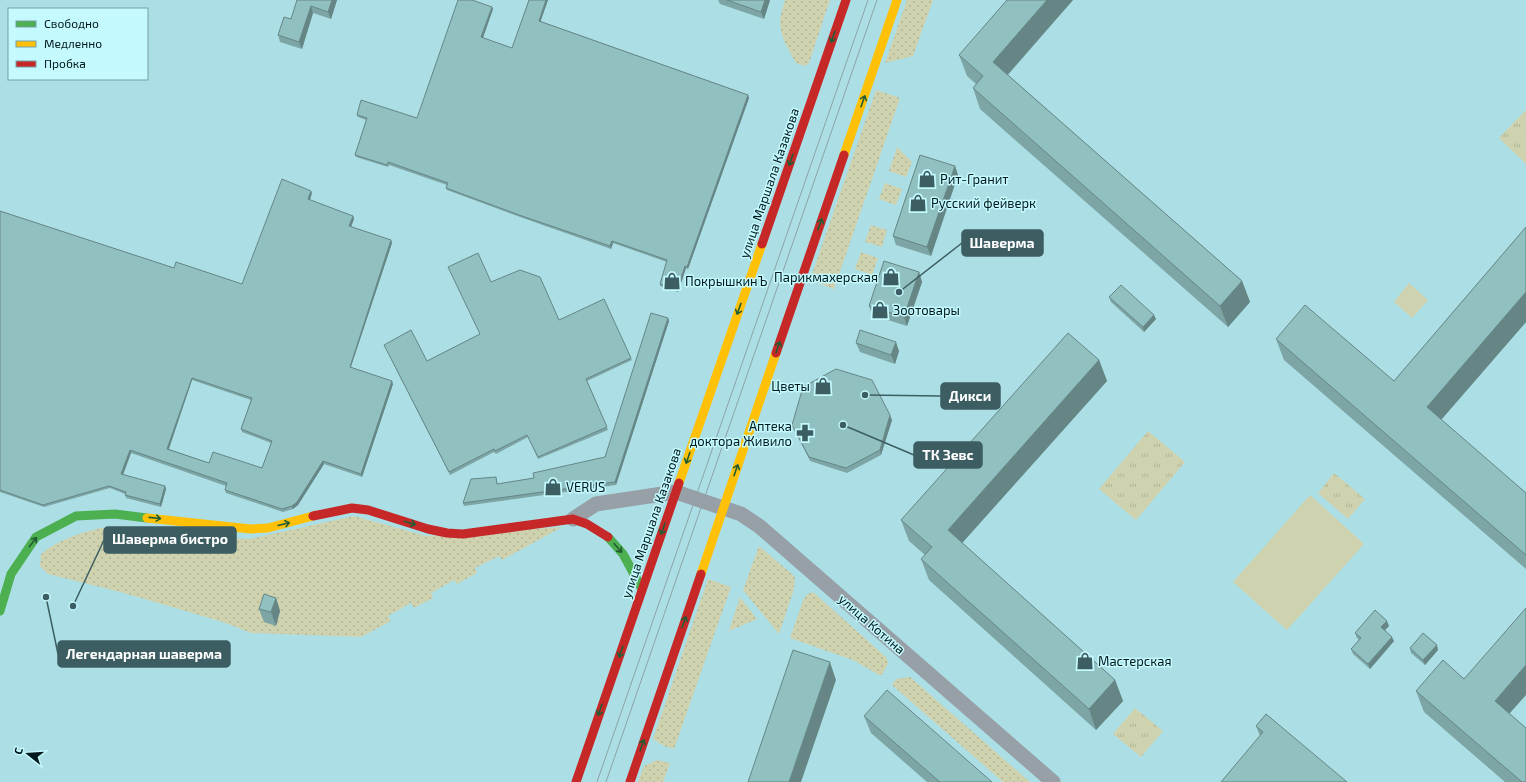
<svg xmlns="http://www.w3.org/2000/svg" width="1526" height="782" font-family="'Exo 2',sans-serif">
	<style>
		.grass { fill: url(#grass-dots) }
		.park { fill: url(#park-tufts) }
		.pitch { fill: #cfd2af }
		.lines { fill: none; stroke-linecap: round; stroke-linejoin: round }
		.street { stroke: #979fa7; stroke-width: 15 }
		.fast { stroke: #4caf50; stroke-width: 9 }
		.slow { stroke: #ffc107; stroke-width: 9 }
		.jam { stroke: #c62828; stroke-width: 9 }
		.tram { stroke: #8da2a8; stroke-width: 1 }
		.wall { fill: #7da5a5; fill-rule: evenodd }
		.shaded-wall { fill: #668686 }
		.building { fill: #91c0c0; stroke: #668686; fill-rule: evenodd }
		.oneway { stroke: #225c33 }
		.labels { text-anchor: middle; stroke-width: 3; stroke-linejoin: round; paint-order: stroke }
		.poi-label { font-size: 13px; fill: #00191c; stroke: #c4f9fe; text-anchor: start }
		.street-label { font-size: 13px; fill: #00191c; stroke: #c4f9fe }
		.leader { fill: none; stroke: #3c5e62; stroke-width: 1.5 }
		.callout-dot { fill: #3c5e62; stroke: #c4f9fe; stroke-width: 1.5 }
		.callout { fill: #3c5e62; stroke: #3c5e62; stroke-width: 1.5 }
		.callout-label { font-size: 14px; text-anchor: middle; font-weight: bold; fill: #fff }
	</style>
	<defs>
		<pattern id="grass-dots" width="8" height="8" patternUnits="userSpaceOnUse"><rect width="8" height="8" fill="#cfd2af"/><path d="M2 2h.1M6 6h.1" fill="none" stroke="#b0b496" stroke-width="1.8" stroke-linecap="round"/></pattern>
		<pattern id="park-tufts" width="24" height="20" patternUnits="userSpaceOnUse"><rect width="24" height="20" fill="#cfd2af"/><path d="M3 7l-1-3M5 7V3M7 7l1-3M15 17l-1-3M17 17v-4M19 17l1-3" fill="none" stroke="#b0b496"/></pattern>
	</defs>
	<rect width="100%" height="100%" fill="#acdfe5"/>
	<path class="grass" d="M785 0H830L809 63 805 66 796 63C782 37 775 30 785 0Z
		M907 0H933L913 56 885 63Z
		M876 90 900 98 834 289 810 280Z
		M897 147 912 162 906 177 889 171Z
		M885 183 902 189 896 205 879 199Z
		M871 225 887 230 882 247 865 242Z
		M861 252 878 258 872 275 855 269Z
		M354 516 426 536 562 527 502 560 499 556 475 568 477 573 457 584 454 580 431 593 433 598 414 608 411 603 388 616 391 621 361 637 251 633 223 622 124 593 48 574 40 566 41 554C58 540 79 533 101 528L249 539Z
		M759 546 792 574 795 578 794 589 779 634 743 590Z
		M708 579 731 587 674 749 664 746 653 739Z
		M813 592 887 658 888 664 881 676 853 660 790 638 804 598 808 594Z
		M740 597 757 619 729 631Z
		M910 677 1030 782H1003L892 685 896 679Z
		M657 760 670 763 663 782H638L644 766Z"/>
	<path class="park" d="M1526 110V164L1499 138Z
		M1148 431 1185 462 1136 520 1099 489Z
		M1334 473 1365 499 1348 519 1318 493Z
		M1135 708 1163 731 1141 757 1113 734Z"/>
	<path class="pitch" d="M1409 283 1428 300 1412 318 1394 302Z
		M1310 495 1364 544 1287 630 1233 582Z"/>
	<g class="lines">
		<path class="street" d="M573 519 596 504 676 492 741 514 759 526 1053 782"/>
		<path class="fast" d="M608 537 623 554 642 589
			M0 611 11 574 36 537 76 516 115 514 147 518"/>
		<path class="slow" d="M844 155 897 0
			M679 483 762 244
			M147 518 251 529 268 528 313 516
			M701 574 776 353"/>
		<path class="jam" d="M762 244 846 0
			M776 353 844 155
			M313 516 352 508 368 510 428 529 447 533 463 534 573 519 587 524 608 537
			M576 782 679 483
			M630 782 701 574"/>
		<path class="tram" d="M597 782 868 0
			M606 782 877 0"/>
	</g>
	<path class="wall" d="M297 0H337L331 19 313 13 302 49 280 42 278 35 291 19Z
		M529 0H548L540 21 748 95 749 98 688 269 686 268 678 292 660 286V284L667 262 613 243 611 249 520 217 447 190 446 188 447 185 389 165 388 167 356 157 355 155 366 120 358 117 357 115 417 118 492 7 493 9 483 38 512 48Z
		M718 0H770L764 19 720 4Z
		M1073 0 1008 75 1242 281 1250 302 1228 327 980 109 973 88 976 84 967 76 959 55Z
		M955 166 958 175 931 256 896 245 893 236Z
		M312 193 310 200 353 216 354 219 351 227 391 240 392 243 351 367 393 384 362 477 324 464 298 505 293 509 283 512 226 493 225 490 226 486 131 453 123 475 165 486 166 489 161 507 126 498 125 495V494L110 488 44 507 0 492V211L174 268 242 284ZM192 380 251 400 241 429 242 432 271 443 262 468 209 463 169 449Z
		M1526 227V322L1441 420 1526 493V569L1284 360 1276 339 1394 381Z
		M919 272 922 282 907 326 872 315 869 306Z
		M491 282 559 320 631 358 632 360 587 381 608 430 538 459 528 437 496 454 494 452 450 475 384 345 427 361 480 334Z
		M1109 297 1156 319 1144 332 1111 302Z
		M668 318 669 321 616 485 464 506 463 503 497 480V484L534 478 605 457Z
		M856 343 899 351 895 364 860 352Z
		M1099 360 1107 381 962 543 1115 680 1123 701 1096 730 929 580 921 559 925 555 909 541 901 520Z
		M892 420 881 455 847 473 810 461 792 425Z
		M276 598 280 611 276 626 264 622 259 609Z
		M1389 626 1385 630 1394 641 1370 669 1353 654 1351 649 1359 640 1357 638 1355 633Z
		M1410 648 1438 650 1425 665 1411 653Z
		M1464 679 1509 714 1526 782H1505L1424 712 1416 691Z
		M864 716 992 782H927L871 733Z
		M1256 726 1347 782 1260 736Z"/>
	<path class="shaded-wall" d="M332 0H337L331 19 328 12Z
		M546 0H548L540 23 539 21Z
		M765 0H770L764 19 761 12Z
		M1047 0H1073L1000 83 993 62Z
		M311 6 313 13 302 49 299 42Z
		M492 7 493 9 482 40 481 37Z
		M748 95 749 98 688 269 687 267Z
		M955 166 958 175 931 256 927 247Z
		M311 191 312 193 309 202 308 199Z
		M353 216 354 219 350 229 349 226Z
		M391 240 392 243 350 369V367Z
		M612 241 613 243 611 249 610 246Z
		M685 266 686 268 678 292 677 290Z
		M919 272 922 282 907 326 904 317Z
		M1242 281 1250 302 1228 327 1220 306Z
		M1526 292V322L1434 428 1427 407Z
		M1154 315 1156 319 1144 332 1143 327Z
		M668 318 669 321 616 485 615 482Z
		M896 342 899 351 895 364 891 355Z
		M1099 360 1107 381 955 551 948 530Z
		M192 378V380L168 451 167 449Z
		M392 381 393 384 362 477 361 474Z
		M890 415 892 420 881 455 880 450Z
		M130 450 131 453 122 477 121 474Z
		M323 461 324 464 298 505 293 509 292 506Z
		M165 486 166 489 161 507 160 504Z
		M276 598 280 611 276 626 271 612Z
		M1387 621 1389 626 1383 632 1381 627Z
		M1392 637 1394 641 1370 669 1368 664Z
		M1437 645 1438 650 1425 665 1423 660Z
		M830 662 836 680 801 782H789Z
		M1526 665V695L1502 722 1495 701Z
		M1115 680 1123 701 1096 730 1089 709Z"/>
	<path class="building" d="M297 0H332L328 12 311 6 299 42 278 35 284 17 291 19Z
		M458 0H472L492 7 481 37 512 48 529 0H546L539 21 748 95 687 267 685 266 677 290 660 284 667 260 612 241 610 246 519 215 446 188 448 183 388 162 387 165 355 155 367 118 357 115 361 100 417 118Z
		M727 0H765L761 12Z
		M1007 0H1047L993 62 1242 281 1220 306 973 88 983 76 959 55Z
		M920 155 955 166 927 247 893 236Z
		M282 179 311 191 308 199 353 216 349 226 391 240 350 367 392 381 361 474 323 461 297 502 292 506 282 509 225 490 227 483 130 450 121 474 165 486 160 504 125 495 126 492 109 486 43 505 0 490V211L174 268 176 262 242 284ZM192 378 252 398 241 429 272 441 262 468 213 452 209 463 167 449Z
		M1526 227V292L1427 407 1526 493V555L1276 339 1305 305 1394 381Z
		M478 253 491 282 520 270 540 277 559 320 604 299 631 358 586 379 607 427 538 457 527 435 495 451 494 449 449 472 384 345 411 330 427 361 480 334 448 267Z
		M884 261 919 272 904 317 869 306Z
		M1121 285 1154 315 1143 327 1109 297Z
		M651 313 668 318 615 482 463 503 471 479 496 477 497 484 534 478 533 473 605 457Z
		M860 330 896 342 891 355 856 343Z
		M1068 333 1099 360 948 530 1115 680 1089 709 921 559 932 547 901 520Z
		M836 369 872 380 890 415 880 450 846 468 809 457 792 425 803 387Z
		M264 594 276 598 271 612 259 609Z
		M1526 608V665L1495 701 1526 728V782H1522L1416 691 1443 660 1464 679Z
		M1375 610 1387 621 1381 627 1392 637 1368 664 1351 649 1361 638 1355 633Z
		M1423 633 1437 645 1423 660 1410 648Z
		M793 650 830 662 789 782H748Z
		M887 690 992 782H940L864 716Z
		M1266 714 1347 782H1221L1263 732 1256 726Z"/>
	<defs><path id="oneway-shaft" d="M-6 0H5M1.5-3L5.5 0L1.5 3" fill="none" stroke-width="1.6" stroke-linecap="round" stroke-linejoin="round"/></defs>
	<g class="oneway">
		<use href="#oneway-shaft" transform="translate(833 37) rotate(109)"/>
		<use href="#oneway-shaft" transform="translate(863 101) rotate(-71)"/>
		<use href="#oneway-shaft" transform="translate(791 160) rotate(109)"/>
		<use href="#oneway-shaft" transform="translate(820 224) rotate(-71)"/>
		<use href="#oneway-shaft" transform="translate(739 309) rotate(109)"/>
		<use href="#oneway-shaft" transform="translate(778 347) rotate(-71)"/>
		<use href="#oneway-shaft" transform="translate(688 458) rotate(109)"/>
		<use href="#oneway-shaft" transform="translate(736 470) rotate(-71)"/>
		<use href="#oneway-shaft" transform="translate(155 518) rotate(6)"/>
		<use href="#oneway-shaft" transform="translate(410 523) rotate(17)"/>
		<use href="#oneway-shaft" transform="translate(284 524) rotate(-14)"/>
		<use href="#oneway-shaft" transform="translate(663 529) rotate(109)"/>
		<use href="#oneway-shaft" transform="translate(33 542) rotate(-52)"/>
		<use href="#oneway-shaft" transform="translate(618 548) rotate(49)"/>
		<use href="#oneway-shaft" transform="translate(684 622) rotate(-71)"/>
		<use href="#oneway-shaft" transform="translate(621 652) rotate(109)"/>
		<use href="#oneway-shaft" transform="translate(600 710) rotate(109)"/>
		<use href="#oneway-shaft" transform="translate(642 745) rotate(-71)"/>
	</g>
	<defs>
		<g id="shop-bare" transform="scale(1.38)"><path d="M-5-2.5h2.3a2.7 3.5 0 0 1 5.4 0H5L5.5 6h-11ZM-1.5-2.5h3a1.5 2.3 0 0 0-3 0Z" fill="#3c5e62" stroke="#c4f9fe" stroke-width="2.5" paint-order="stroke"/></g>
		<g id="pharmacy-bare" transform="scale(1.38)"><path d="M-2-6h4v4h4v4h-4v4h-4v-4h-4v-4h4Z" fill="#3c5e62" stroke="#c4f9fe" stroke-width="2.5" paint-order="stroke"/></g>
	</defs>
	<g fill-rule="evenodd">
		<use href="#shop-bare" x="927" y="179"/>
		<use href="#shop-bare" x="918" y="203"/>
		<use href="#shop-bare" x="891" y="277"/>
		<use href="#shop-bare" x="672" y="281"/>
		<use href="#shop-bare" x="880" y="310"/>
		<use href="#shop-bare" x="823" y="386"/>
		<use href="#pharmacy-bare" x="805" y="433"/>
		<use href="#shop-bare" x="553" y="487"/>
		<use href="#shop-bare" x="1085" y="661"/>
	</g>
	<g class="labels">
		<g class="poi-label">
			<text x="940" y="184">Рит-Гранит</text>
			<text x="931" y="208">Русский фейверк</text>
			<text x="878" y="282" text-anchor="end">Парикмахерская</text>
			<text x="685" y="286">ПокрышкинЪ</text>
			<text x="893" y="315">Зоотовары</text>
			<text x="810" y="391" text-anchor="end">Цветы</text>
			<text x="792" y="431" text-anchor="end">Аптека<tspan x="792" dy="15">доктора Живило</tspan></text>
			<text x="566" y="492">VERUS</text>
			<text x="1098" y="666">Мастерская</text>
		</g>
		<g class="street-label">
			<text transform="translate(769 183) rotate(-71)" y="5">улица Маршала Казакова</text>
			<text transform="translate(651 523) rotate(-71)" y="5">улица Маршала Казакова</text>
			<text transform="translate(872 624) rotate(41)" y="5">улица Котина</text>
		</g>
	</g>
	<path class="leader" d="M899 292L962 243M865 395L941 396M843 425L914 455M73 606L104 540M46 597L58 654"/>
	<g class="callout-dot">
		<circle cx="899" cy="292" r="4"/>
		<circle cx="865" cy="395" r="4"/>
		<circle cx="843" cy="425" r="4"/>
		<circle cx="73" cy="606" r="4"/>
		<circle cx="46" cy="597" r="4"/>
	</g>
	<g class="callout">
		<rect x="962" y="230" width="81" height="26" rx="4"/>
		<rect x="941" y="383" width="59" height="26" rx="4"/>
		<rect x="914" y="442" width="68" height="26" rx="4"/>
		<rect x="104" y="527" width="132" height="26" rx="4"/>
		<rect x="58" y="641" width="172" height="26" rx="4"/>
	</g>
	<g class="callout-label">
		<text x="1002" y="248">Шаверма</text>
		<text x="970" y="401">Дикси</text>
		<text x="948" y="460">ТК Зевс</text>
		<text x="170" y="544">Шаверма бистро</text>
		<text x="144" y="659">Легендарная шаверма</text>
	</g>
	<rect x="8" y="8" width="140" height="72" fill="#c4f9fe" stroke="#769fa4"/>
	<rect x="16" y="21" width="20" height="6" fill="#4caf50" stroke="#769fa4"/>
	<text x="44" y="28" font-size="12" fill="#00191c">Свободно</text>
	<rect x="16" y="41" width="20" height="6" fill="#ffc107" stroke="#769fa4"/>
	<text x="44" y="48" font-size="12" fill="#00191c">Медленно</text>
	<rect x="16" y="61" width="20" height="6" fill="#c62828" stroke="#769fa4"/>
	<text x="44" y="68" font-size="12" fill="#00191c">Пробка</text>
	<g transform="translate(28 754) rotate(287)" stroke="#c4f9fe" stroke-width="3" paint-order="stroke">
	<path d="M0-3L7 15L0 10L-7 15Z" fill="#00191c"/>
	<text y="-6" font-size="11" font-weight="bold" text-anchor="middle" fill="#00191c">С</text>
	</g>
</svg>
